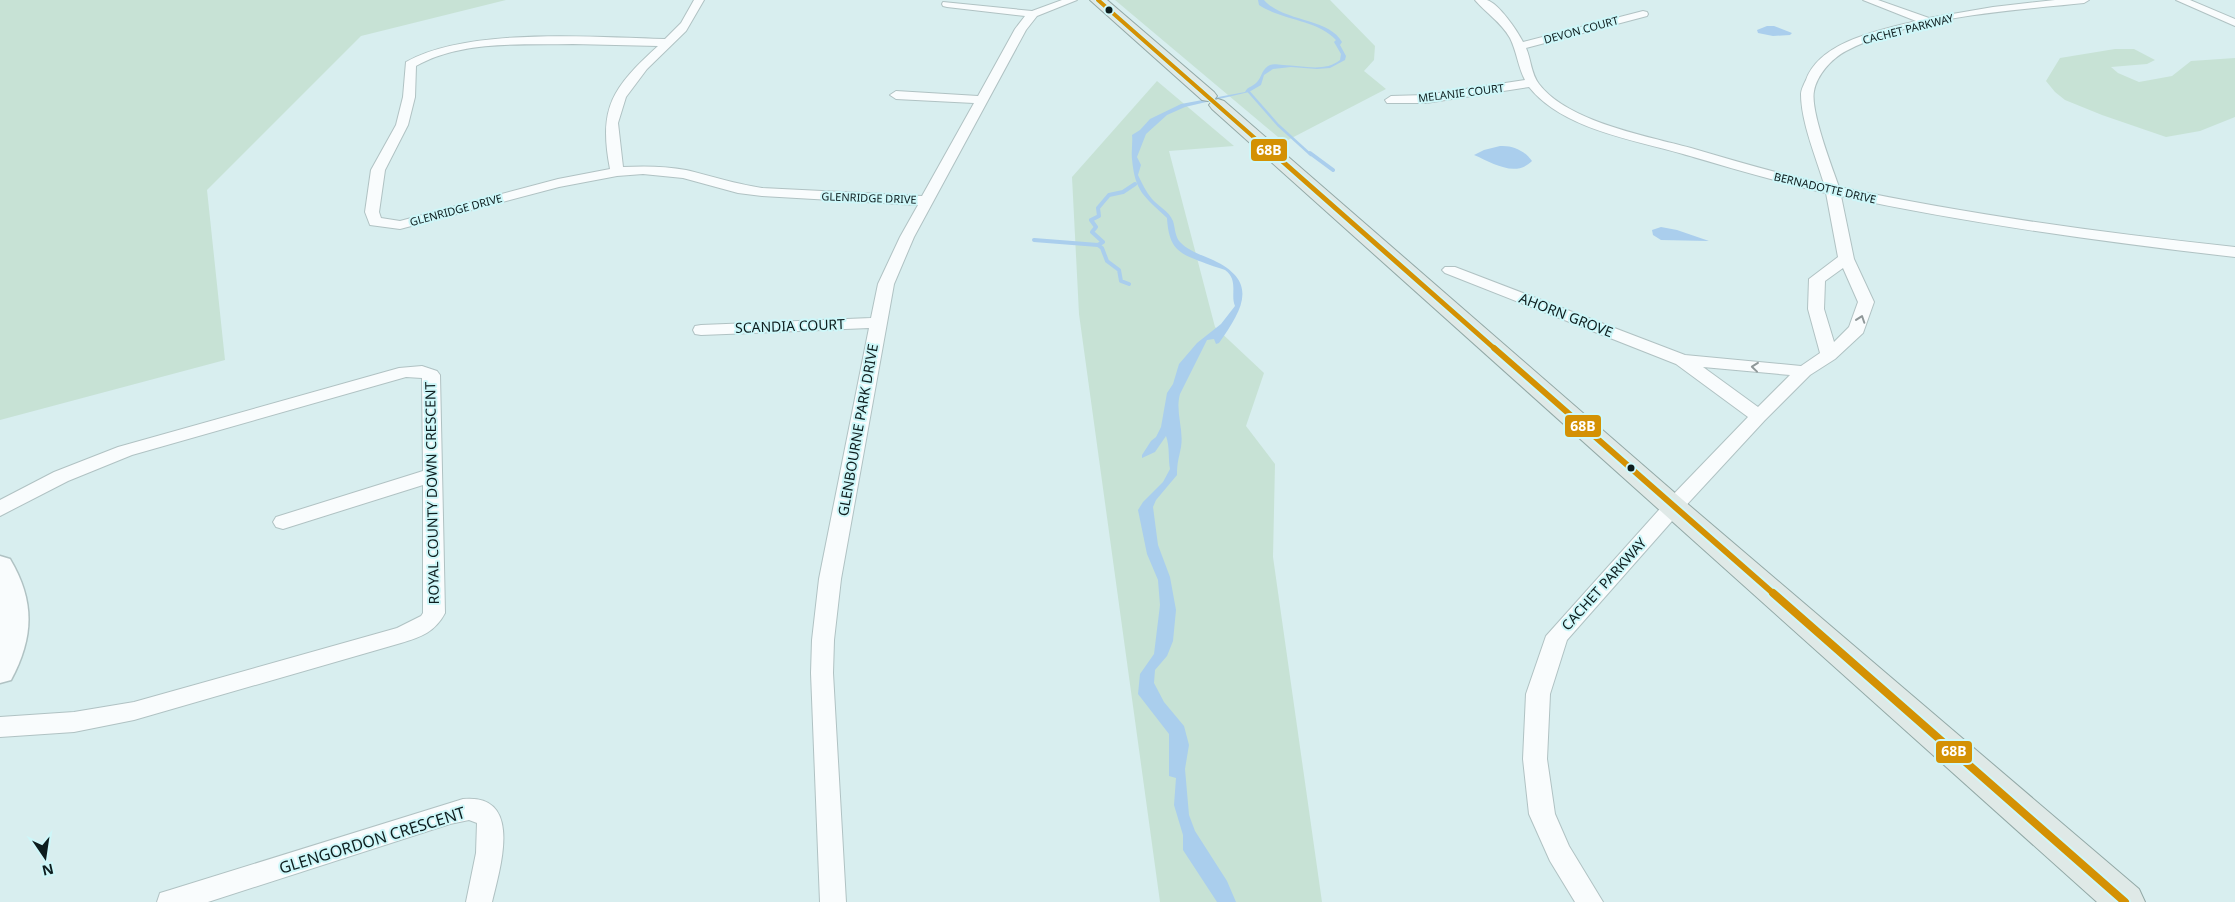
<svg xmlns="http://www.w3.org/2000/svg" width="2235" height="902" font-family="'Noto Sans',sans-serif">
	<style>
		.green { fill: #c7e2d5 }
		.water { fill: #aaceed }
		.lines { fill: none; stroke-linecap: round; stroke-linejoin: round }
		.stream-far1 { stroke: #aaceed; stroke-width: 2.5 }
		.stream { stroke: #aaceed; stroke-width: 4 }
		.street-casing { stroke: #b0c2c3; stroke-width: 2 }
		.secondary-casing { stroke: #b0c2c3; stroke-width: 3 }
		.primary-casing { stroke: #92a8a6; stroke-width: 2 }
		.street { fill: #f9fcfd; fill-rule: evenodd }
		.secondary { fill: #f9fcfd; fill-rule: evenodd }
		.primary { fill: #dfe9e7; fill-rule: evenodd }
		.bus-1-far3-casing { stroke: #cef7f9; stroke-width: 6 }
		.bus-1-far2-casing { stroke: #cef7f9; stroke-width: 8 }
		.bus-1-far1-casing { stroke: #cef7f9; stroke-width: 10 }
		.bus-1-casing { stroke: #cef7f9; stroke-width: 12 }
		.bus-1-far3 { stroke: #d49104; stroke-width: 4 }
		.bus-1-far2 { stroke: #d49104; stroke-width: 5 }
		.bus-1-far1 { stroke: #d49104; stroke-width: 6 }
		.bus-1 { stroke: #d49104; stroke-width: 8 }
		.oneway { stroke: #8f9899 }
		.bus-dot { fill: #0d1d1e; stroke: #cef7f9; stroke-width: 2 }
		.labels { text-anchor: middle; stroke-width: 4; stroke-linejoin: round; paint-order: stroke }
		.far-street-label { font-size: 11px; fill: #0d1d1e; stroke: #cef7f9 }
		.street-label { font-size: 14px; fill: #0d1d1e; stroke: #cef7f9 }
		.near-street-label { font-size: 16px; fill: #0d1d1e; stroke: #cef7f9 }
		.line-badge { stroke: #cef7f9; stroke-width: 2 }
		.badge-label { font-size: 14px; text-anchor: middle; font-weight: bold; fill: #fff }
	</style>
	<rect width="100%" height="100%" fill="#d8eeef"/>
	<path class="green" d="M0 0H506L361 36 207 190 225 360 0 420Z
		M1115 0H1330L1375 46 1374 60 1364 71 1386 89 1284 142Z
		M2115 49H2134L2155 60 2147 64 2111 67 2118 73 2139 82 2172 76 2191 61 2235 58V117L2200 131 2166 137 2102 115 2065 100 2055 92 2046 81 2060 58Z
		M1157 81 1234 146 1169 151 1215 327 1264 373 1246 426 1275 464 1273 557 1322 902H1160L1079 314 1072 177Z"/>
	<path class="water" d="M1258 0H1264C1283 22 1329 18 1342 42L1340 45 1346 56 1345 60 1330 68 1317 69 1291 67 1273 69 1264 75 1261 85 1249 92 1185 107 1167 115 1146 134 1137 157 1141 165 1138 175C1142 183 1146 192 1152 199 1158 206 1169 211 1173 221 1175 227 1175 237 1180 242 1188 251 1202 255 1213 260 1260 282 1242 310 1219 343L1216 344 1214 339 1207 340 1180 394C1175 412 1184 429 1181 447 1179 458 1177 462 1177 475L1156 500 1153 507 1158 545 1170 577 1176 610 1173 641 1167 656 1155 670 1154 683 1164 702 1184 726 1189 745 1185 769 1189 815 1195 831 1227 881 1236 902H1217L1183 850V835L1174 805 1176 778 1169 776V734L1138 694 1140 674 1154 654 1160 605 1158 580 1147 554 1138 510 1143 502 1163 482 1170 469C1168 458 1170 447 1166 436L1155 452 1142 458V455L1151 441 1156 437 1161 427 1167 393 1173 384 1179 364 1197 343 1221 324 1235 306C1230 295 1239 280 1225 270 1221 268 1214 267 1210 265 1181 254 1169 252 1167 218 1144 196 1135 192 1132 159 1131 151 1133 143 1132 135L1140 130 1150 119 1181 104 1245 92C1248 86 1253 87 1257 82 1262 77 1261 71 1268 66 1273 63 1277 65 1283 65 1301 65 1324 73 1340 60L1341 54 1334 42 1336 40C1316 19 1283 21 1259 5Z
		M1767 26H1774L1792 33 1790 35 1773 36 1758 33 1757 30Z
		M1500 146C1513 145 1525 151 1532 161 1515 178 1493 163 1474 155L1484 150Z
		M1661 227 1677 230 1709 241 1661 240 1653 235 1652 230Z"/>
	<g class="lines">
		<path class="stream-far1" d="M1249 92 1278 125 1311 155"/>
		<path class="stream" d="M1310 153 1333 170
			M1034 240 1098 245 1102 248 1107 261 1119 270 1121 281 1129 284
			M1098 245 1103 242 1092 232 1096 227 1091 220 1099 216 1098 208 1109 195 1123 192 1135 184"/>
		<g class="street-casing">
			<path id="street" d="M694 0H704L686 31 647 69 626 97 618 123 623 167C644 166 665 166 686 170 711 176 736 184 762 188L922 196 974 103 896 99 890 95 896 91 978 96 1015 29 1025 16 947 7 943 6 942 4 943 2 1032 11 1062 0H1077L1037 16 1026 30 914 237 894 284 841 579 834 640 833 673 846 902H820L811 673 812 640 819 579 869 328 701 335 695 334 693 330 695 326 701 325 871 318 878 284 900 237 918 205 762 196 738 193 683 178 643 174 617 176 559 187 400 229 370 225 365 212 371 170 396 125 403 97 406 62C468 27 593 37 665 39L681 23ZM573 44 658 46C613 87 598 107 610 169L558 179 400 221 381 218 379 212 385 170 408 125 415 97 416 66C461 40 522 45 573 44Z
				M1475 0C1478 0 1483 0 1487 0 1499 4 1517 30 1523 42L1643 11 1647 12 1648 14 1647 16 1526 48C1531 59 1531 74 1539 84 1568 122 1647 136 1691 148 1735 161 1779 174 1824 184 1816 157 1801 122 1801 94 1801 90 1804 84 1806 80 1820 41 1881 30 1916 21L1863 0H1878L1929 18 1993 7 2055 0H2089L2084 3C2009 11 1913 16 1846 51 1831 59 1817 75 1814 91 1810 110 1832 167 1839 187 1970 215 2102 233 2235 247V257C2103 242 1971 224 1841 196L1854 259 1874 302 1863 333 1835 359 1810 375 1765 420 1680 512 1567 640 1550 694 1547 759 1555 814 1569 846 1603 902H1575L1550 861 1529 814 1523 759 1526 694 1546 636 1666 502 1748 417 1676 364 1445 273 1442 270 1445 267H1455L1685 355 1801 366 1820 353 1808 309 1809 279 1838 257 1826 193C1778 182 1731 168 1683 154 1634 140 1562 129 1529 87L1426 103H1387L1385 100 1391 96 1426 95 1525 80C1518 67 1517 52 1510 38 1501 22 1486 13 1475 0ZM1843 268 1858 302 1849 327 1834 342 1824 309 1825 281ZM1703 367 1790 375 1758 407Z
				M2176 0H2190L2235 19V26Z
				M422 366 437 371 440 375 445 613C435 632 421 637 401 643L134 720 74 732 0 737V717L74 712 134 702 397 628 421 616 423 613V485L283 529 276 527 273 522 276 517 423 471 422 378 406 377 132 455 68 481 0 516V500L54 472 118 447 399 368Z
				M463 799C524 793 500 868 492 902H466L476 853 477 823 469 820 450 824 208 902H157L160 893 170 890Z"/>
		</g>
		<g class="secondary-casing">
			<path id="secondary" d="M0 556 10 559C35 601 34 637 11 680L0 683Z"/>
		</g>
		<g class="primary-casing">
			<path id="primary" d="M1090 0H1107L1214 92 1217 96 1214 100 1208 101 1202 100Z
				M1218 99 1224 101 1683 500 2139 889 2145 902H2097L1212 109 1209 105 1212 101Z"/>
		</g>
		<use href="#street" class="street"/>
		<use href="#secondary" class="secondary"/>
		<use href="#primary" class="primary"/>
		<g class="bus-1-far3-casing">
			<path id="bus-1-far3" d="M1098 0 1274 155"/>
		</g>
		<g class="bus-1-far2-casing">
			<path id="bus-1-far2" d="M1273 153 1495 349"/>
		</g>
		<g class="bus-1-far1-casing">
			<path id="bus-1-far1" d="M1494 348 1774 594"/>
		</g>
		<g class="bus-1-casing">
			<path id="bus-1" d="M1773 593 2125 902"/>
		</g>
		<use href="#bus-1-far3" class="bus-1-far3"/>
		<use href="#bus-1-far2" class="bus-1-far2"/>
		<use href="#bus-1-far1" class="bus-1-far1"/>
		<use href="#bus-1" class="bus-1"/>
	</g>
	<defs><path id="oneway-chevron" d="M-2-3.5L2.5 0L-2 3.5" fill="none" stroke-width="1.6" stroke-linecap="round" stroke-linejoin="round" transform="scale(1.25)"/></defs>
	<g class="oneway">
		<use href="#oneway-chevron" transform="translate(1861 319) rotate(-71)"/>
		<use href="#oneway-chevron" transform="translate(1755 367) rotate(-174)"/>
	</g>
	<g class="bus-dot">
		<circle cx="1109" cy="10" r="4.5"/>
		<circle cx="1631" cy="468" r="4.5"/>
	</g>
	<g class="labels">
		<g class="far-street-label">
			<text transform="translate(1908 29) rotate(-14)" y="4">CACHET PARKWAY</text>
			<text transform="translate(1581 30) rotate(-15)" y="4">DEVON COURT</text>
			<text transform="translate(1461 93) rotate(-7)" y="4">MELANIE COURT</text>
			<text transform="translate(1825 188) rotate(13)" y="4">BERNADOTTE DRIVE</text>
			<text transform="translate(869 198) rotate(2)" y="4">GLENRIDGE DRIVE</text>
			<text transform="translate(456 210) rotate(-15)" y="4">GLENRIDGE DRIVE</text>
		</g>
		<g class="street-label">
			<text transform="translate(1566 315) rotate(21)" y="5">AHORN GROVE</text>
			<text transform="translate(790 326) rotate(-2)" y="5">SCANDIA COURT</text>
			<text transform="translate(858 430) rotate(-80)" y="5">GLENBOURNE PARK DRIVE</text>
			<text transform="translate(432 493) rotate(-91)" y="5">ROYAL COUNTY DOWN CRESCENT</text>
			<text transform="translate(1604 584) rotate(-48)" y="5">CACHET PARKWAY</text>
		</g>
		<g class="near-street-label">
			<text transform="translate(372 840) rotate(-17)" y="6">GLENGORDON CRESCENT</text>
		</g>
	</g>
	<g class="line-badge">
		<rect x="1250" y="138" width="38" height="24" rx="5" fill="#d49104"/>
		<rect x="1564" y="414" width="38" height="24" rx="5" fill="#d49104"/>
		<rect x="1935" y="740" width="38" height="24" rx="5" fill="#d49104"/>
	</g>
	<g class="badge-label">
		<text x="1269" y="155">68B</text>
		<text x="1583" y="431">68B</text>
		<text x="1954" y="756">68B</text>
	</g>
	<g transform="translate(45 857) rotate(167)" stroke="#cef7f9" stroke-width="4" paint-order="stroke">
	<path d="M0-4L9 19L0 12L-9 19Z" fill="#0d1d1e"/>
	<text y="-8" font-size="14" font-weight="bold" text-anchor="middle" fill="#0d1d1e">N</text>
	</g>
</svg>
